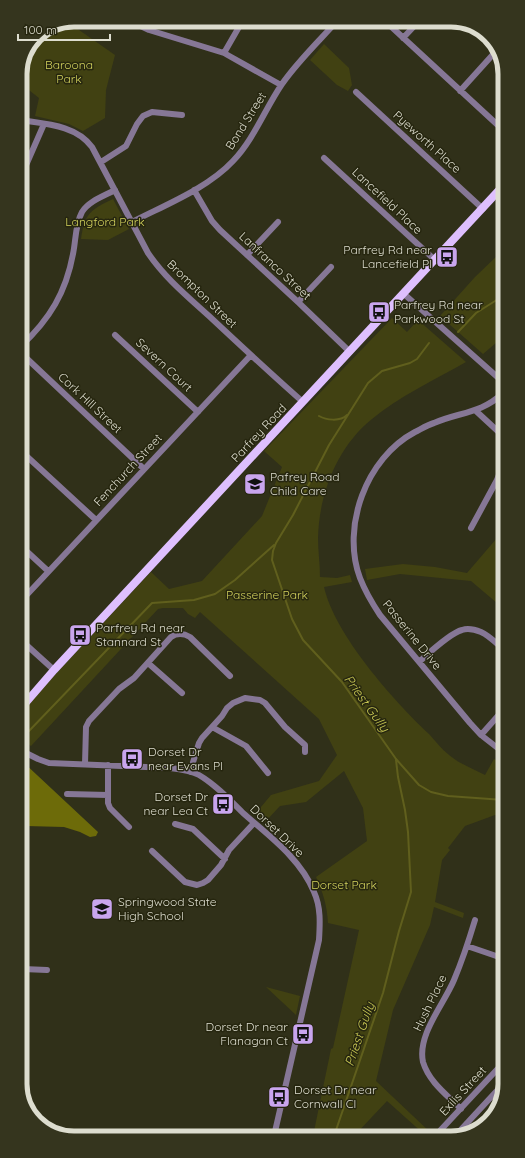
<svg xmlns="http://www.w3.org/2000/svg" width="525" height="1158" font-family="Quicksand,sans-serif">
	<style>
		.green { fill: #414112 }
		.forest { fill: #6d6b09 }
		.lines { fill: none; stroke-linecap: round; stroke-linejoin: round }
		.stream { stroke: #605f1d; stroke-width: 2 }
		.minor { stroke: #867796; stroke-width: 6 }
		.major { stroke: #debffe; stroke-width: 8 }
		.labels { text-anchor: middle; stroke-width: 3; stroke-linejoin: round; paint-order: stroke }
		.park-label { font-size: 12px; fill: #d1d05c; stroke: #26260f }
		.street-label { font-size: 12px; fill: #ddddcf; stroke: #26260f }
		.poi-label { font-size: 12px; fill: #ddddcf; stroke: #26260f; text-anchor: start }
		.water-label { font-size: 13px; font-style: italic; fill: #c7c652; stroke: #26260f }
		.rim { fill: none; stroke: #ddddcf; stroke-width: 5 }
	</style>
	<rect width="100%" height="100%" fill="#303019"/>
	<path class="green" d="M69 23 115 55 106 90 105 118 83 131 69 124 35 116 39 98 20 83V71L34 41 36 45Z
		M324 44 349 68 352 85 348 91 337 85 310 60Z
		M113 199 129 229 108 240 81 239C85 213 90 210 113 199Z
		M503 253V337L483 354 440 316 475 277 499 254Z
		M392 318 407 332 418 320 466 362C436 379 398 397 372 419 337 447 319 494 318 538 318 551 320 564 320 577L337 578 350 575 352 582 324 587C335 635 393 700 429 734 436 742 444 752 453 758 462 765 474 769 485 775L494 759 504 764V816L495 815 465 826 448 848 450 850 442 860 435 902 464 913 463 918 434 907 430 925 393 1010 376 1081 431 1133 429 1135H425L387 1101 354 1136H313L331 1049 333 1048 359 930 328 923C327 906 323 892 316 877L367 841 363 808 344 771 306 802 280 806 265 822 256 813 271 795 319 781 337 755 319 719 200 612 195 618 188 614 183 608H163L158 609 31 746 22 739V710L151 572 169 589 202 581 262 516 282 467 264 451Z
		M503 531 504 609 471 581 400 574 367 580 365 569 403 564 435 567 467 573Z
		M266 987 300 996 296 1015Z"/>
	<path class="forest" d="M22 761 98 832 96 836 90 837 80 832 64 827 26 826 22 827Z"/>
	<g class="lines">
		<path class="stream" d="M458 332 476 313 503 296
			M429 343 417 359 410 363 382 371 368 383 329 445 293 515 276 543 273 551 272 560 292 619 303 640 342 682 396 759 419 785 431 792 448 796 504 800
			M319 416C326 420 340 422 347 415
			M28 732 152 603 194 600 215 594 235 580 274 545
			M334 1136 383 993 399 931 411 892 408 832 405 810 398 777 396 760"/>
		<path class="minor" d="M128 20 149 30 224 53 281 85
			M384 20 502 129
			M403 38 420 20
			M224 53 243 20
			M460 91 497 50
			M356 92 483 209
			M20 120C46 124 76 125 92 147L148 253C165 278 187 296 209 316 240 345 271 374 303 402
			M324 158 435 260
			M101 162 126 146 137 124 143 116 152 112 182 115
			M20 179 44 124
			M194 190 212 221 220 230 298 302 350 352
			M132 222C165 205 208 188 233 161 254 139 265 109 282 84 298 61 319 41 338 20
			M247 255 278 222
			M404 294 503 382
			M298 302 331 267
			M115 335 198 412
			M21 346C50 319 66 292 73 254 76 240 75 225 82 212 89 201 104 196 115 190
			M21 353 144 469
			M503 393C481 414 459 412 434 423 427 425 421 429 415 432 366 458 341 527 360 578 365 591 372 603 380 615L470 723 481 735 504 753
			M476 411 503 436
			M21 451 96 520
			M471 528 497 480 500 472 503 470
			M21 546 48 571
			M22 600 251 355
			M22 641 54 670
			M419 662C429 653 450 633 462 630 468 628 476 630 481 632 490 636 497 644 504 650
			M148 663 182 693
			M212 727 246 746 268 773
			M481 735 504 709
			M22 751 38 759 49 763 170 768C180 769 190 770 199 775 216 785 230 800 243 813 269 836 301 859 314 892 321 907 320 924 319 940L274 1136
			M85 764 86 727 89 721 119 689 134 678 171 637C177 633 183 633 190 637L230 676
			M108 765V803L110 808 129 827
			M190 772 199 743 202 738 222 716 227 708 233 703 245 698 260 700 265 703 285 727 305 745V752
			M67 794 108 795
			M175 824 193 829 225 859
			M152 851 185 882 197 885 203 883 208 880 221 865 229 850 254 823
			M467 946 505 959
			M23 969 47 970
			M461 1109C447 1095 429 1082 423 1062 417 1035 444 1004 454 980 462 961 469 940 475 920
			M467 1123 474 1131
			M436 1135 505 1061
			M456 1135 505 1082"/>
		<path class="major" d="M22 707 54 670 502 187"/>
	</g>
	<defs>
		<g id="bus-square" transform="scale(1.15)"><rect x="-9" y="-9" width="18" height="18" rx="4" fill="#c9a5ee" stroke="#26260f"/><path d="M-5-6H5V4H4V6H2V4H-2V6H-4V4H-5ZM-3.5-4V0h7V-4ZM-3.5 1.2v1.5H-2V1.2ZM2 1.2v1.5H3.5V1.2Z" fill="#111"/></g>
		<g id="school-square" transform="scale(1.15)"><rect x="-9" y="-9" width="18" height="18" rx="4" fill="#c9a5ee" stroke="#26260f"/><path d="M0-5L7-2L0 1L-7-2ZM-4 1L0 2.5L4 1V4Q0 6-4 4Z" fill="#111"/></g>
	</defs>
	<g fill-rule="evenodd">
		<use href="#bus-square" x="447" y="257"/>
		<use href="#bus-square" x="379" y="312"/>
		<use href="#school-square" x="255" y="484"/>
		<use href="#bus-square" x="80" y="635"/>
		<use href="#bus-square" x="132" y="759"/>
		<use href="#bus-square" x="223" y="804"/>
		<use href="#school-square" x="102" y="909"/>
		<use href="#bus-square" x="303" y="1034"/>
		<use href="#bus-square" x="279" y="1097"/>
	</g>
	<g class="labels">
		<g class="park-label">
			<text x="69" y="69">Baroona<tspan x="69" dy="14">Park</tspan></text>
			<text x="105" y="226">Langford Park</text>
			<text x="267" y="599">Passerine Park</text>
			<text x="344" y="889">Dorset Park</text>
		</g>
		<g class="street-label">
			<text transform="translate(246 121) rotate(-58)" y="4">Bond Street</text>
			<text transform="translate(427 142) rotate(42)" y="4">Pyeworth Place</text>
			<text transform="translate(387 201) rotate(43)" y="4">Lancefield Place</text>
			<text transform="translate(275 266) rotate(43)" y="4">Lanfranco Street</text>
			<text transform="translate(202 294) rotate(44)" y="4">Brompton Street</text>
			<text transform="translate(164 365) rotate(43)" y="4">Severn Court</text>
			<text transform="translate(90 403) rotate(43)" y="4">Cork Hill Street</text>
			<text transform="translate(259 433) rotate(-47)" y="4">Parfrey Road</text>
			<text transform="translate(128 470) rotate(-47)" y="4">Fenchurch Street</text>
			<text transform="translate(412 635) rotate(51)" y="4">Passerine Drive</text>
			<text transform="translate(277 831) rotate(44)" y="4">Dorset Drive</text>
			<text transform="translate(430 1003) rotate(-64)" y="4">Hush Place</text>
			<text transform="translate(463 1091) rotate(-47)" y="4">Exilis Street</text>
		</g>
		<g class="poi-label">
			<text x="432" y="254" text-anchor="end">Parfrey Rd near<tspan x="432" dy="14">Lancefield Pl</tspan></text>
			<text x="394" y="309">Parfrey Rd near<tspan x="394" dy="14">Parkwood St</tspan></text>
			<text x="270" y="481">Pafrey Road<tspan x="270" dy="14">Child Care</tspan></text>
			<text x="96" y="632">Parfrey Rd near<tspan x="96" dy="14">Stannard St</tspan></text>
			<text x="148" y="756">Dorset Dr<tspan x="148" dy="14">near Evans Pl</tspan></text>
			<text x="208" y="801" text-anchor="end">Dorset Dr<tspan x="208" dy="14">near Lea Ct</tspan></text>
			<text x="118" y="906">Springwood State<tspan x="118" dy="14">High School</tspan></text>
			<text x="288" y="1031" text-anchor="end">Dorset Dr near<tspan x="288" dy="14">Flanagan Ct</tspan></text>
			<text x="294" y="1094">Dorset Dr near<tspan x="294" dy="14">Cornwall Cl</tspan></text>
		</g>
		<g class="water-label">
			<text transform="translate(367 703) rotate(54)" y="5">Priest Gully</text>
			<text transform="translate(359 1034) rotate(-71)" y="5">Priest Gully</text>
		</g>
	</g>
	<path d="M0 0H525V1158H0ZM74 27H451A47 47 0 0 1 498 74V1084A47 47 0 0 1 451 1131H74A47 47 0 0 1 27 1084V74A47 47 0 0 1 74 27Z" fill="#35351e" fill-rule="evenodd"/>
	<path class="rim" d="M74 27H451A47 47 0 0 1 498 74V1084A47 47 0 0 1 451 1131H74A47 47 0 0 1 27 1084V74A47 47 0 0 1 74 27Z"/>
	<path d="M18 34v6h92v-6" fill="none" stroke="#ddddcf" stroke-width="2"/>
	<text x="24" y="34" font-size="12" fill="#ddddcf" stroke="#26260f" stroke-width="3" paint-order="stroke">100 m</text>
</svg>
